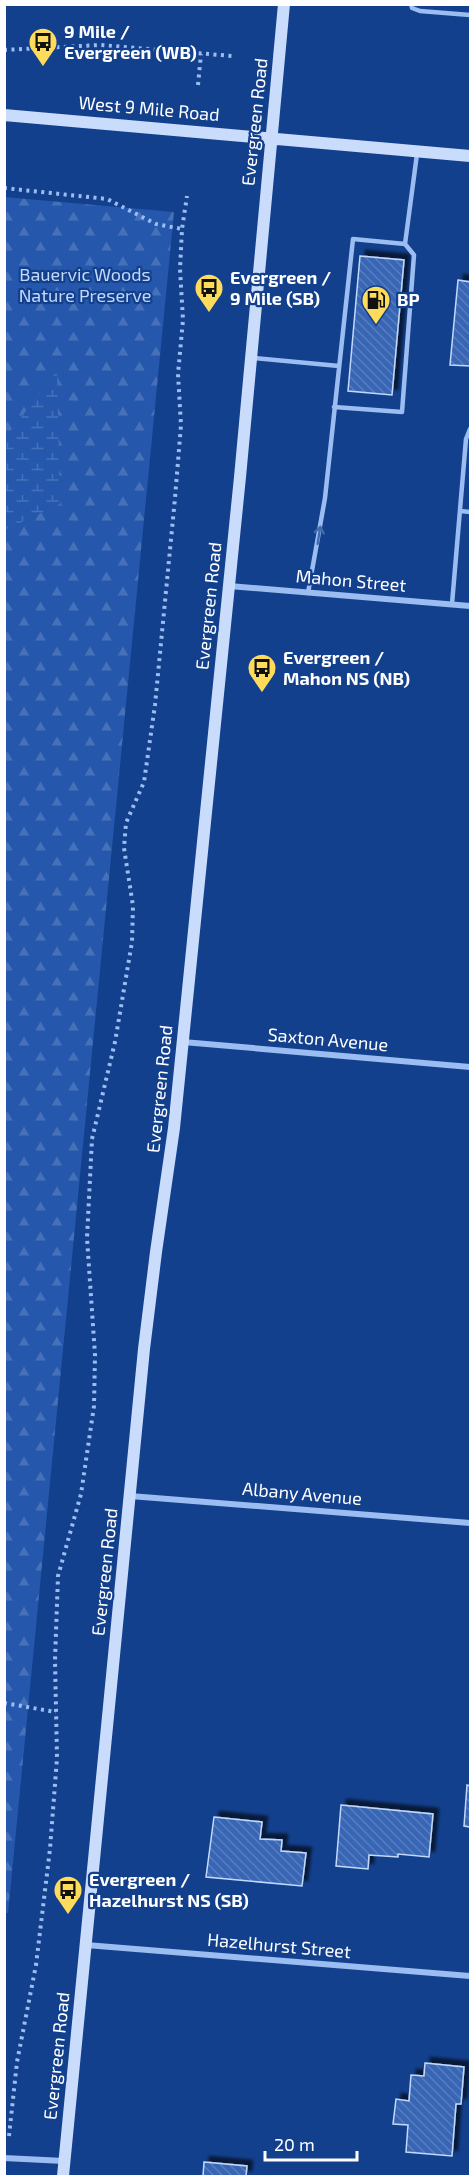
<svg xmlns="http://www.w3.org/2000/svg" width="475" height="2181" font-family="'Exo 2',sans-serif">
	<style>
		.forest { fill: url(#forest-firs) }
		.wetland { fill: url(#wetland-marsh) }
		.building { fill: url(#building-back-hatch); stroke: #c3d9fc; stroke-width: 1.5; filter: url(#shadow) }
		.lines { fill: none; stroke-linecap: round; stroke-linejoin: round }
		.path { stroke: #9cbdf1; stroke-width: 4; stroke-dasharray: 3 4.5; stroke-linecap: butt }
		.lane { stroke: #9cbdf1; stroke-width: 4.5 }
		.street { stroke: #9cbdf1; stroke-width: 6 }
		.secondary { stroke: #cadcfb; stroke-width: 12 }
		.oneway { stroke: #436cb0 }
		.labels { text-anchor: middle; stroke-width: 4.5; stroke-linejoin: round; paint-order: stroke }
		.poi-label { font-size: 18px; font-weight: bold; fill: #fff; stroke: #13408d; text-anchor: start }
		.street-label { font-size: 18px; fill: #fff; stroke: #13408d }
		.park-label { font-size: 18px; fill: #c3d9fc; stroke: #13408d }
	</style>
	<defs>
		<pattern id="forest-firs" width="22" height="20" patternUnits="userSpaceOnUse" patternTransform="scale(1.5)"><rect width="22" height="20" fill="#2558ac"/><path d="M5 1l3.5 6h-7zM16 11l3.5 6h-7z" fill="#4671b8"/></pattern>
		<pattern id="wetland-marsh" width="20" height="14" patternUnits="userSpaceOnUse" patternTransform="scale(1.5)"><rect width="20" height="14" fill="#2558ac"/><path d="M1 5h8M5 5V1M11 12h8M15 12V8" fill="none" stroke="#4671b8"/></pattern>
		<pattern id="building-back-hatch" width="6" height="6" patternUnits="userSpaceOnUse" patternTransform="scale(1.5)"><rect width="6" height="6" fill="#3766b4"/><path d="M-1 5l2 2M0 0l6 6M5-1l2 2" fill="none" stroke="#557dbf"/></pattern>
		<filter id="shadow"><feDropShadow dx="5.5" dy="-5.5" stdDeviation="1.5" flood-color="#0009"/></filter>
	</defs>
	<rect width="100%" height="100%" fill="#13408d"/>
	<path class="forest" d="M4 197 174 212 8 1913H4Z"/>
	<path class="wetland" d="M57 371 60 504 5 530V438Z"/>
	<path class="building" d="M360 256 404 260 392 395 348 391Z
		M458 280 470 282V366L450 365Z
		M467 1785 470 1786V1827L464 1826Z
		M341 1805 433 1814 429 1857 398 1854V1857L369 1855 368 1869 336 1866Z
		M214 1817 262 1822 260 1839 282 1840 281 1851 306 1853 302 1886 206 1877Z
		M425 2063 464 2067 461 2104H456L452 2156 406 2152 408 2125 393 2124 396 2099 409 2101 411 2075 424 2076Z
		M204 2162 247 2166 246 2176H203Z"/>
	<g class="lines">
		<path class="path" d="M4 50 100 45 232 56
			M198 85 201 54
			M4 188 107 199 156 224 182 229
			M4 1703 56 1712
			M9 2136 17 2062 36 1965 50 1849 57 1758 55 1660 58 1576 81 1494 94 1406 95 1355 87 1238 92 1139 115 1042 132 942 133 906 124 848 126 823 144 782 155 705 175 498 181 425 178 374 183 320 180 269 182 229 187 196"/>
		<path class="lane" d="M411 4 412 8 420 11 470 15
			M253 358 339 366
			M334 407 402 412 414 255 405 244
			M460 511 470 512
			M308 593 325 498 353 239 405 244 417 154
			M452 604 466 439 470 429"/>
		<path class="street" d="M229 586 470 606
			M183 1042 470 1067
			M130 1496 470 1523
			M86 1945 470 1976
			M4 2158 64 2161"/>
		<path class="secondary" d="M4 115 470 156
			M63 2176 144 1349 156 1252 174 1128 240 477 284 4"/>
	</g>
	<defs><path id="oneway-shaft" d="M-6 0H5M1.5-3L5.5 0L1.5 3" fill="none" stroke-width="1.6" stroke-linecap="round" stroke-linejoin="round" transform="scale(1.5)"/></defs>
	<use class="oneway" href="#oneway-shaft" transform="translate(319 535) rotate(-81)"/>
	<defs>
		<g id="bus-pin" transform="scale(1.5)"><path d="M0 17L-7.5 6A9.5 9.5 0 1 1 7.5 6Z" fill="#ffdb5c" stroke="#13408d"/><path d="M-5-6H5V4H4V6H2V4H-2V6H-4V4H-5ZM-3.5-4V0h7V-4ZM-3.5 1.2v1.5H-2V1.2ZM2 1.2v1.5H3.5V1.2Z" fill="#111"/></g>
		<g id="fuel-pin" transform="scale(1.5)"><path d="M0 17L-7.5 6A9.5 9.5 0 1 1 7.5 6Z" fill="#ffdb5c" stroke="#13408d"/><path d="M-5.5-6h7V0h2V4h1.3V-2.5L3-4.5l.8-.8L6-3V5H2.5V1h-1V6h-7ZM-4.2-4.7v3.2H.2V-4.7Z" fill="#111"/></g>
	</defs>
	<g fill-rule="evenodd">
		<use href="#bus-pin" x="43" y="42"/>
		<use href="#bus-pin" x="209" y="288"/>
		<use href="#fuel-pin" x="376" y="300"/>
		<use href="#bus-pin" x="262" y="668"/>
		<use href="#bus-pin" x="68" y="1890"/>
	</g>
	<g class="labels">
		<g class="poi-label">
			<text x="64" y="38">9 Mile /<tspan x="64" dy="21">Evergreen (WB)</tspan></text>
			<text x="230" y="284">Evergreen /<tspan x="230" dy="21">9 Mile (SB)</tspan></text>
			<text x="397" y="306">BP</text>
			<text x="283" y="664">Evergreen /<tspan x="283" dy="21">Mahon NS (NB)</tspan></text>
			<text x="89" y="1886">Evergreen /<tspan x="89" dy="21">Hazelhurst NS (SB)</tspan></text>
		</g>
		<g class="street-label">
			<text transform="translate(149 109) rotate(5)" y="6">West 9 Mile Road</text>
			<text transform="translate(255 122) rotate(-84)" y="6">Evergreen Road</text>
			<text transform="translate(351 581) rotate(5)" y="6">Mahon Street</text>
			<text transform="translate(209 606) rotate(-84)" y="6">Evergreen Road</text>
			<text transform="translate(328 1040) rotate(5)" y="6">Saxton Avenue</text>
			<text transform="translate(160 1089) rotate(-84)" y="6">Evergreen Road</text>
			<text transform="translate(302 1494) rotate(5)" y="6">Albany Avenue</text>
			<text transform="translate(105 1572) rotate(-84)" y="6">Evergreen Road</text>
			<text transform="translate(279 1946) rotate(5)" y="6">Hazelhurst Street</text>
			<text transform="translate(57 2056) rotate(-84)" y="6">Evergreen Road</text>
		</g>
		<g class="park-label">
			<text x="85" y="281">Bauervic Woods<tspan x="85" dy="21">Nature Preserve</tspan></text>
		</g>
	</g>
	<rect width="475" height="2181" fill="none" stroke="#ffffff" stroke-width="12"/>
	<path d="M265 2151v9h92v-9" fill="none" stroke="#ffffff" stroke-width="3"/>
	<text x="274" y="2151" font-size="18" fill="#ffffff" stroke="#13408d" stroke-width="4.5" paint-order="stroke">20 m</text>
</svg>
